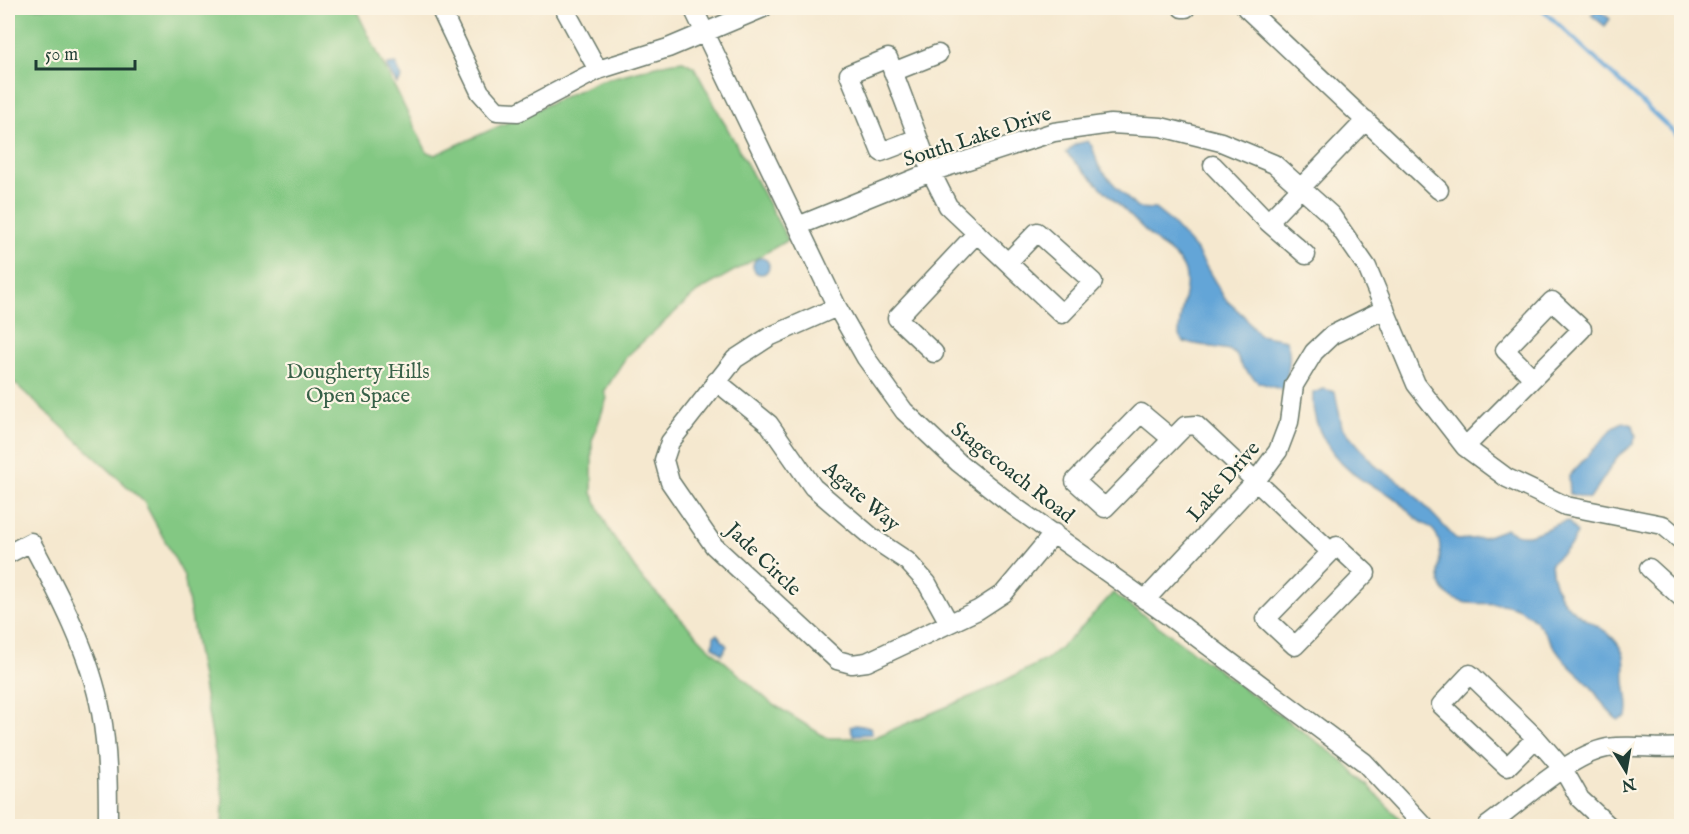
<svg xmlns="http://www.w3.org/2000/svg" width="1689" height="834" font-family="'IM FELL English',serif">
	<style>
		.green { fill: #83c883; stroke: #51825c; stroke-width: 1.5 }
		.water { fill: #64a5d7; stroke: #427186; stroke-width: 1.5 }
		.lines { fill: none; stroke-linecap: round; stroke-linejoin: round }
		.stream { stroke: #64a5d7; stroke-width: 4 }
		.minor-casing { stroke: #6a796a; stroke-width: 21 }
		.minor { stroke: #fff; stroke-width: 18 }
		.labels { text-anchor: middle; stroke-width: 4.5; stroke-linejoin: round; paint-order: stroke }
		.street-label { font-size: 21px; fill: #1f3d34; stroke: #fcf5e5 }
		.park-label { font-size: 21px; fill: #386048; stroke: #fcf5e5 }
	</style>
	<rect width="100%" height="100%" fill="#fcf5e5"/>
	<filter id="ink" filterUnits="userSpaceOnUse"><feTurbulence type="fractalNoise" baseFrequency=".0167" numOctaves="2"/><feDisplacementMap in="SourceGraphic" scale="12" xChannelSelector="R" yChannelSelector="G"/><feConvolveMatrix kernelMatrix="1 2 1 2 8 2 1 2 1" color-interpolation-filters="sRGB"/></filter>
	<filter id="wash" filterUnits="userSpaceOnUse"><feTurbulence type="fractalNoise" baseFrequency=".008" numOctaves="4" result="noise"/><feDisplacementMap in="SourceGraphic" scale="24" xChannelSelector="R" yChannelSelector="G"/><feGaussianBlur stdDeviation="1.35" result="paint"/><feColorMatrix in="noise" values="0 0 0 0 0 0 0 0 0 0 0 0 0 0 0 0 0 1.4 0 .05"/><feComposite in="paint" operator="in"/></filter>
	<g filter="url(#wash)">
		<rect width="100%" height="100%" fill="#f5e8cf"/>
		<path class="green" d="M8 8H355L427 152 435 155 599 81 668 63 683 61 694 67 788 240 697 292 626 357 604 392 607 398 592 441V493L609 530 640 576 706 645 771 703 827 738H873L986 690 1047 659 1074 635 1113 593 1343 761 1407 826H222L223 798 184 576 144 502 8 377Z"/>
		<path class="water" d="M1597 9 1610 19 1605 26 1591 15Z
			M396 64 402 78 397 84 387 68 388 65Z
			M1088 141C1096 149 1094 159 1100 168 1111 182 1124 195 1137 208L1155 209 1170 221 1197 251 1225 299 1244 316 1259 335 1286 340C1293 356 1288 374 1283 390L1258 382 1243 368 1236 355 1229 350 1184 342 1179 336C1179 293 1205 272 1159 244L1066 153 1076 144Z
			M753 266a8 8 0 1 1 16 0a8 8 0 1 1-16 0Z
			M1324 389 1335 392 1342 427 1377 467 1407 487 1457 540 1482 538 1506 529C1529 545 1544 526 1568 521L1577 533 1571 545 1551 563C1556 627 1605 613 1623 653 1626 660 1624 673 1625 681 1626 694 1630 704 1627 717L1618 720C1607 712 1600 699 1592 688 1584 678 1572 670 1563 659 1551 645 1545 628 1530 616 1500 592 1473 613 1449 596 1427 580 1451 547 1432 529 1428 525 1422 523 1417 519 1407 511 1401 502 1390 495 1381 489 1371 486 1362 480 1333 461 1310 427 1313 393Z
			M1623 422 1633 425 1636 436 1633 444 1618 456 1590 499 1570 494 1569 476 1615 426Z
			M717 634 727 646 722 654 713 646 714 636Z
			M855 725 870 727 872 734 853 735 850 727Z"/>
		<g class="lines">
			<path class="stream" d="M1541 8 1682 140"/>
		</g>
	</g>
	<g filter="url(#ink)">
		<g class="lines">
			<g class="minor-casing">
				<path id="minor" d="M440 8 480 92 497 111 518 112 598 70 668 48 763 8
					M564 8 598 70
					M693 8 837 307 866 358 904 411 959 463 1015 507 1170 617 1364 762 1424 826
					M1182 8H1186
					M1246 8 1439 190
					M893 72 938 54
					M918 138 881 152 849 74 888 58 931 172 948 206 1062 314 1093 282 1037 232 1008 262
					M1213 165 1268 222 1306 255
					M1268 222 1366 120
					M798 226 931 172 1054 132 1111 124 1161 127 1221 142 1274 164 1331 215 1367 267 1416 384 1465 447 1507 478 1566 506 1663 525 1682 541
					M837 307 769 337 735 359 670 442 664 460 670 482 714 546 837 660 852 664 867 662 978 610 1004 593 1054 533
					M934 353 897 318 977 233
					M716 381 769 424 813 487 874 539 907 561 927 583 949 623
					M1172 439 1141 413 1075 481 1105 508 1185 426 1196 425 1331 552 1337 546 1366 573 1295 646 1266 619 1331 552
					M1465 447 1582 329 1552 301 1505 350 1533 378
					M8 554 31 542C59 594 90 653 101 712 108 750 108 788 108 826
					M1649 568 1682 598
					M1145 600 1255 482 1278 451 1289 422 1294 385 1314 352 1332 335 1385 309
					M1536 738 1507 767 1441 705 1470 674 1536 738 1563 769 1580 799 1609 826
					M1487 826C1519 803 1570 755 1607 748 1632 744 1657 750 1682 747"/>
			</g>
			<use href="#minor" class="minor"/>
		</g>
	</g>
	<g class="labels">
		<g class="street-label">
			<text transform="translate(977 136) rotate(-18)" y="7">South Lake Drive</text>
			<text transform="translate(1013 472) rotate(38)" y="7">Stagecoach Road</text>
			<text transform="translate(1223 481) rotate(-49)" y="7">Lake Drive</text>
			<text transform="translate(862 496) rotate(41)" y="7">Agate Way</text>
			<text transform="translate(764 559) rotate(44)" y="7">Jade Circle</text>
		</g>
		<g class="park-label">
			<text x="358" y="378">Dougherty Hills<tspan x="358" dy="24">Open Space</tspan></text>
		</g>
	</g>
	<rect width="1689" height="834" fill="none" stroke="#fcf5e5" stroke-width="30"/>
	<g transform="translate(1626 771) rotate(169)" stroke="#fcf5e5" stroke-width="4.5" paint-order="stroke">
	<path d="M0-4.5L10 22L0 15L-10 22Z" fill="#1f3d34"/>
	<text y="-9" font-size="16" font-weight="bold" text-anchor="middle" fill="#1f3d34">N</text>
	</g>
	<path d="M36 60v9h99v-9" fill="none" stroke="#1f3d34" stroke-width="3"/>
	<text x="45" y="60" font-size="18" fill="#1f3d34" stroke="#fcf5e5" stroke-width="4.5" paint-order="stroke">50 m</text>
</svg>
